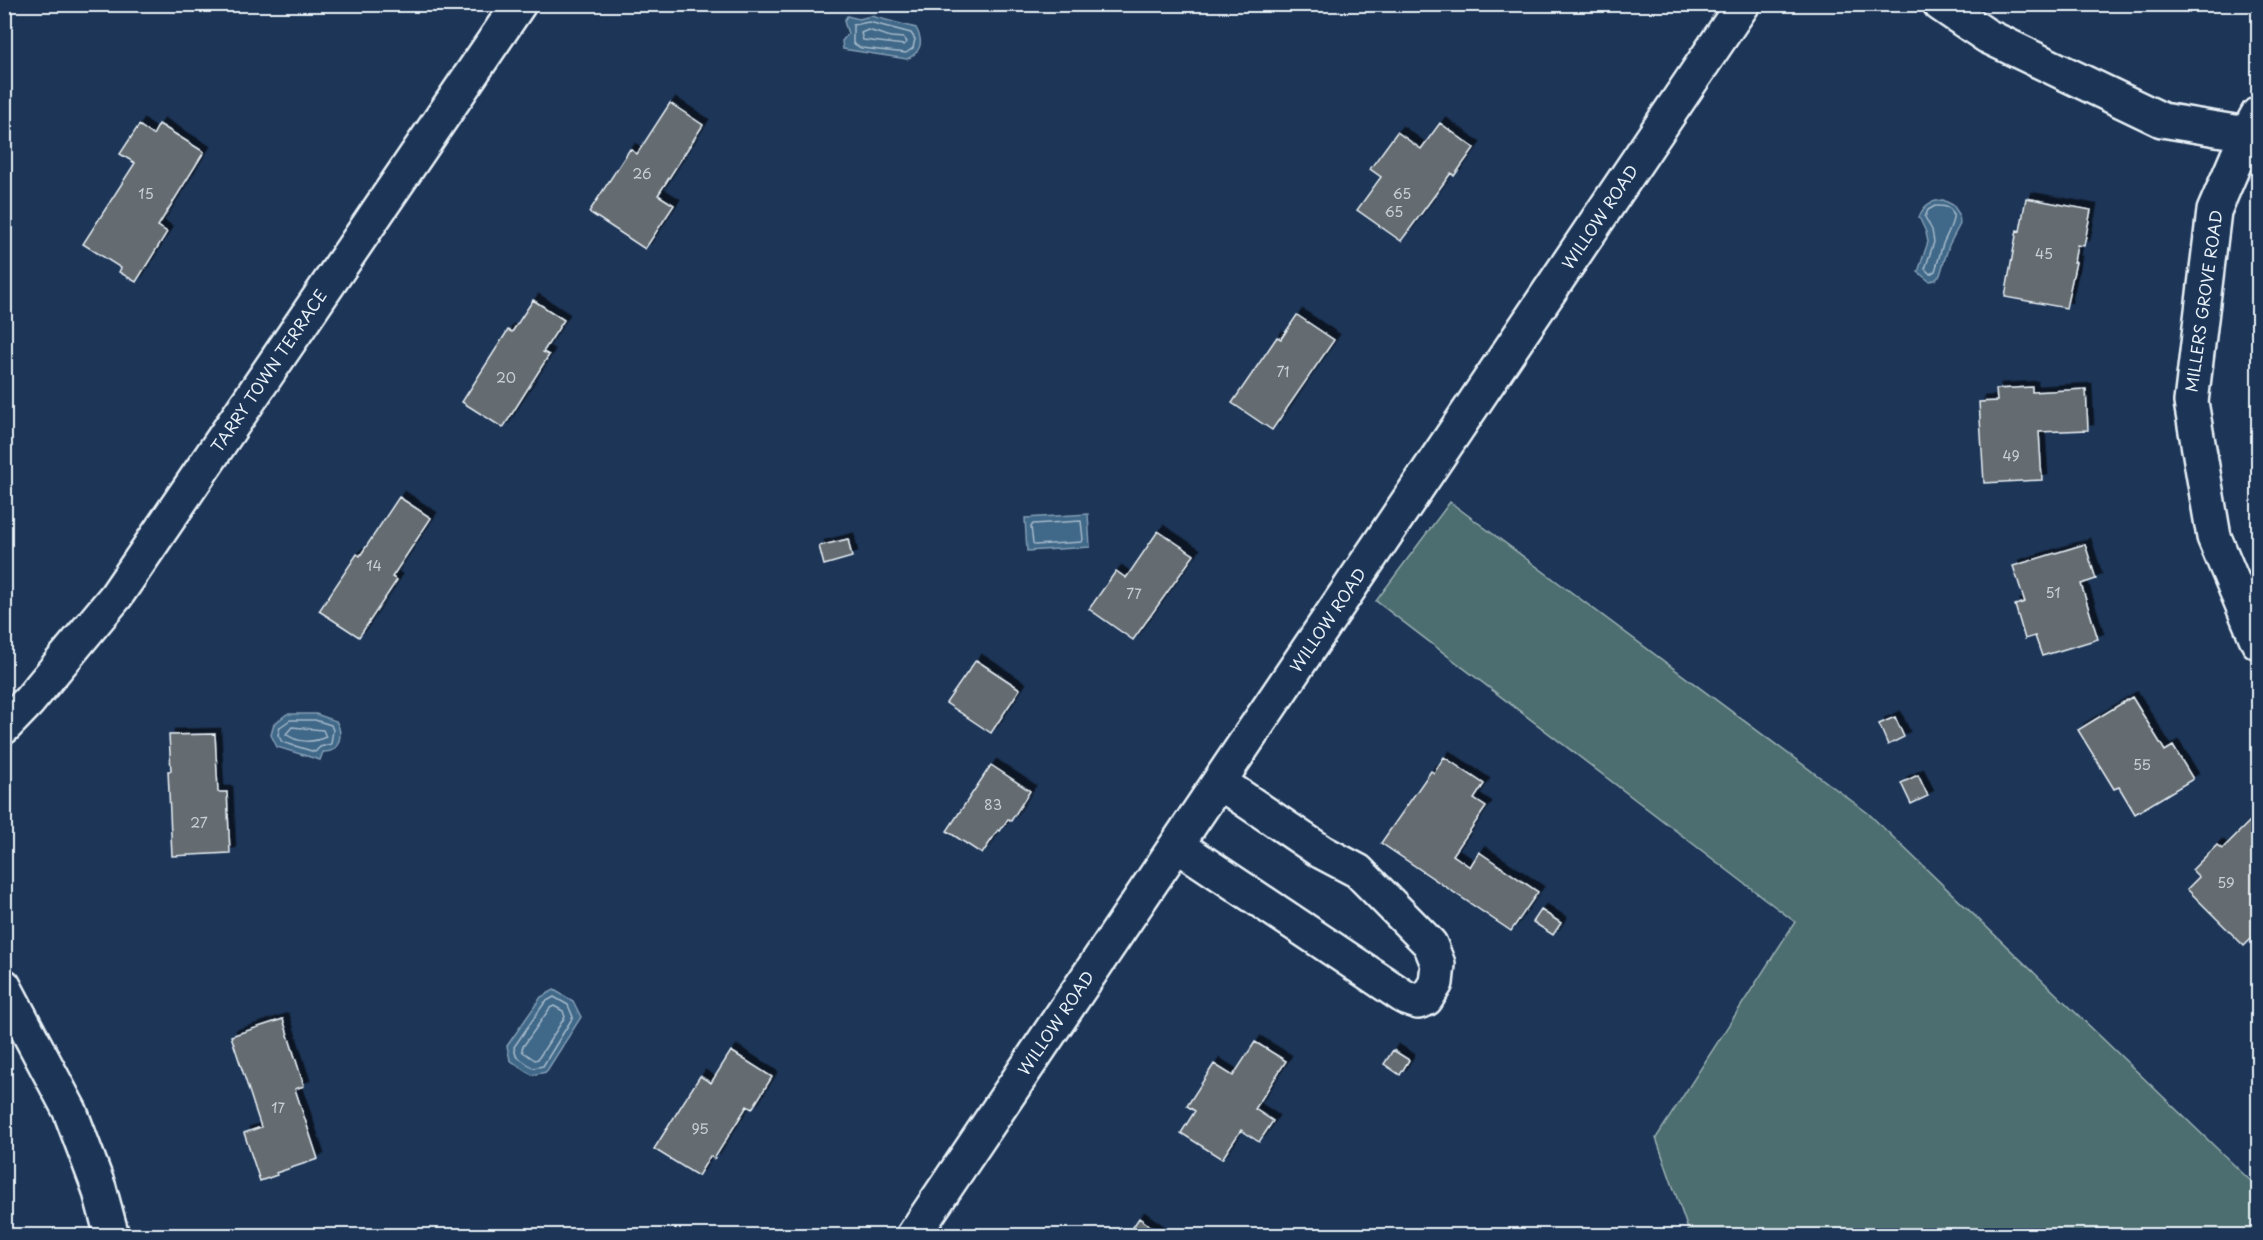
<svg xmlns="http://www.w3.org/2000/svg" width="2263" height="1240" font-family="'Playpen Sans',sans-serif">
	<style>
		.green { fill: #4d6e6f; stroke: #9ab0b4; stroke-width: 1.5 }
		.water { fill: #406788; stroke: #839eb5; stroke-width: 1.5 }
		.lines { fill: none; stroke-linecap: round; stroke-linejoin: round }
		.shore { stroke: #a5bacb; stroke-width: 1.5 }
		.building { fill: #656c71; stroke: #e8f1f8; stroke-width: 1.5; filter: url(#shadow) }
		.minor-casing { stroke: #e8f1f8; stroke-width: 38 }
		.minor { stroke: #1d3557; stroke-width: 33 }
		.labels { text-anchor: middle; stroke-width: 4.5; stroke-linejoin: round; paint-order: stroke }
		.number-label { font-size: 14px; fill: #c7d0d6 }
		.street-label { font-size: 16px; fill: #e8f1f8; stroke: #1d3557 }
	</style>
	<defs>
		<filter id="shadow"><feDropShadow dx="5.5" dy="-5.5" stdDeviation="0" flood-color="#0009"/></filter>
	</defs>
	<rect width="100%" height="100%" fill="#1d3557"/>
	<filter id="ink" filterUnits="userSpaceOnUse"><feTurbulence type="fractalNoise" baseFrequency=".0167" numOctaves="2"/><feDisplacementMap in="SourceGraphic" scale="12" xChannelSelector="R" yChannelSelector="G"/><feConvolveMatrix kernelMatrix="1 2 1 2 8 2 1 2 1" color-interpolation-filters="sRGB"/></filter>
	<g filter="url(#ink)">
		<path class="green" d="M1450 502 1868 813 2258 1188V1235H1690L1656 1138 1795 922 1376 601Z"/>
		<path class="water" d="M847 16 859 19 871 16 916 28C924 42 921 52 907 59L843 49 842 41 848 34 844 21Z
			M1943 200 1953 205 1959 214 1960 224 1949 245 1940 275 1935 280 1929 281 1918 272 1928 242 1926 232 1919 217C1924 205 1930 201 1943 200Z
			M1088 514 1090 547 1027 551 1025 518Z
			M287 714H316L336 721C343 733 341 753 323 752L320 760 277 747 271 735 274 724Z
			M554 990 573 1001 581 1017 546 1072 532 1075 510 1060 507 1046 541 997Z"/>
		<g class="lines">
			<path class="shore" d="M869 22 911 33 915 39 913 48 906 53 861 48 853 43V25Z
				M868 30 891 37 904 38 907 42 904 45 863 40 861 33Z
				M1935 206C1967 204 1948 231 1943 244 1940 253 1938 262 1935 271L1930 274 1925 269 1934 242 1932 230 1925 217 1928 210Z
				M1081 521 1083 539 1082 542 1035 545 1033 543 1031 527 1033 524Z
				M290 720H315L331 725 333 730 331 744 320 747 315 752 282 742 278 735 280 727Z
				M292 727 323 730 326 737C313 743 297 743 286 734Z
				M554 997 568 1005 573 1017 543 1066 533 1068 516 1056 514 1047 545 1002Z
				M554 1006 563 1011 565 1017 538 1059 535 1060 523 1052 522 1048 550 1008Z"/>
		</g>
		<path class="building" d="M670 103 703 125 658 195 674 205 645 249 589 212 630 149 637 154Z
			M1440 123 1474 148 1454 176 1451 173 1401 241 1357 210 1381 177 1370 169 1397 132 1421 149Z
			M159 124 204 152 158 226 167 232 136 282 119 272 121 268 83 244 135 163 120 154 139 125 153 135Z
			M2026 198 2091 210 2084 246 2077 245 2074 262H2076L2066 308 2005 297 2017 230 2020 231Z
			M533 300 564 320 543 352 549 355 503 428 462 402 508 330 512 332Z
			M1297 315 1334 340 1272 430 1232 403 1277 337 1281 339Z
			M2032 387V392L2086 389 2088 430 2039 432 2042 480 1984 483 1979 402 1997 401 1996 389Z
			M399 497 431 518 392 577 397 580 359 637 319 611 357 554 360 556Z
			M1158 531 1194 555 1133 640 1089 609 1116 571 1126 578Z
			M848 539 852 557 824 565 819 546Z
			M2085 544 2096 579 2081 584 2098 639 2042 656 2035 636 2025 639 2015 605 2025 602 2013 566Z
			M976 660 1020 689 991 733 946 703Z
			M2132 697 2165 751 2173 746 2193 779 2135 814 2119 787 2114 789 2078 730Z
			M1895 717 1904 737 1888 745 1879 724Z
			M215 734 218 792H227L230 853 172 856 168 771H171L169 735Z
			M1444 757 1484 784 1474 799 1486 807 1453 855 1470 867 1479 852 1538 892 1511 931 1381 843 1431 771 1434 773Z
			M991 765 1030 791 1011 821 1008 819 1000 831 998 830 982 854 947 831Z
			M1918 775 1928 796 1911 804 1901 783Z
			M2251 820 2258 827V869L2255 873 2258 877V932L2244 946 2187 889 2199 877 2192 870 2217 845 2222 849Z
			M1541 910 1561 923 1553 935 1533 922Z
			M283 1019 304 1086 295 1089 318 1159 276 1173 277 1175 260 1181 244 1133 261 1127 231 1036Z
			M1255 1042 1286 1061 1255 1109 1273 1121 1259 1142 1241 1130 1222 1159 1181 1133 1195 1111 1187 1106 1214 1064 1233 1076Z
			M1393 1050 1409 1060 1400 1075 1384 1064Z
			M731 1051 772 1077 752 1109 747 1106 714 1159 710 1156 698 1176 654 1149 700 1076 711 1083Z
			M1139 1218 1164 1236H1127Z"/>
		<g class="lines">
			<g class="minor-casing">
				<path id="minor" d="M1940 4 1987 36 2162 120 2247 134
					M2258 114 2247 134 2214 211 2191 402 2214 537 2258 642
					M4 727 29 701 116 596 519 4
					M1177 845 1406 998 1418 1002 1426 999 1436 983 1438 964 1430 944 1358 871 1322 852 1219 782
					M4 986 70 1111 99 1188 112 1236
					M913 1236 1743 4"/>
			</g>
			<use href="#minor" class="minor"/>
		</g>
	</g>
	<g class="labels">
		<g class="number-label">
			<text x="642" y="179">26</text>
			<text x="146" y="199">15</text>
			<text x="1402" y="199">65</text>
			<text x="1394" y="217">65</text>
			<text x="2044" y="259">45</text>
			<text x="1283" y="377">71</text>
			<text x="506" y="383">20</text>
			<text x="2011" y="461">49</text>
			<text x="374" y="571">14</text>
			<text x="2053" y="598">51</text>
			<text x="1134" y="599">77</text>
			<text x="2142" y="770">55</text>
			<text x="993" y="810">83</text>
			<text x="199" y="828">27</text>
			<text x="2226" y="888">59</text>
			<text x="278" y="1113">17</text>
			<text x="700" y="1134">95</text>
		</g>
		<g class="street-label">
			<text transform="translate(1600 217) rotate(-56)" y="6">WILLOW ROAD</text>
			<text transform="translate(2204 301) rotate(-82)" y="6">MILLERS GROVE ROAD</text>
			<text transform="translate(269 371) rotate(-56)" y="6">TARRY TOWN TERRACE</text>
			<text transform="translate(1328 620) rotate(-56)" y="6">WILLOW ROAD</text>
			<text transform="translate(1056 1023) rotate(-56)" y="6">WILLOW ROAD</text>
		</g>
	</g>
	<rect width="2263" height="1240" fill="none" stroke="#1d3557" stroke-width="24"/>
	<rect x="12" y="12" width="2239" height="1216" fill="none" stroke="#e8f1f8" stroke-width="2" filter="url(#ink)"/>
</svg>
